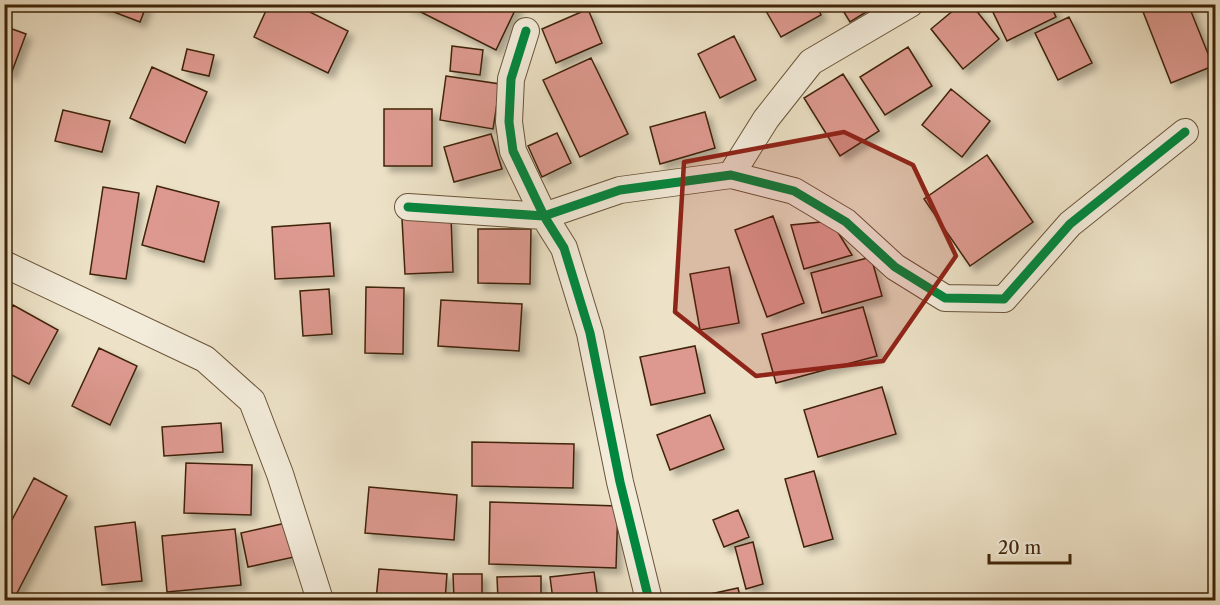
<svg xmlns="http://www.w3.org/2000/svg" width="1220" height="605" font-family="'Libre Caslon Text',serif">
	<style>
		.building { fill: #dd998f; stroke: #3f2408; stroke-width: 1.5; filter: url(#shadow) }
		.lines { fill: none; stroke-linecap: round; stroke-linejoin: round }
		.street-casing { stroke: #6a5438; stroke-width: 28 }
		.street { stroke: #f3ecdb; stroke-width: 26 }
		.cycleway-casing { stroke: #f3ecdb; stroke-width: 13 }
		.cycleway { stroke: #00873e; stroke-width: 9 }
		.marked { fill: #8f2418; fill-opacity: 0.2; stroke: #8f2418; stroke-width: 4.5; stroke-linejoin: round }
	</style>
	<defs>
		<filter id="shadow"><feDropShadow dx="5.5" dy="5.5" stdDeviation="3" flood-color="#0004"/></filter>
	</defs>
	<rect width="100%" height="100%" fill="#ede2c7"/>
	<filter id="stains"><feTurbulence type="fractalNoise" baseFrequency=".00333" numOctaves="4"/><feColorMatrix values="0 0 0 0 .2 0 0 0 0 .09 0 0 0 0 .02 0 0 0 .5 -.17"/></filter>
	<radialGradient id="worn" r=".72"><stop offset=".6" stop-color="#630" stop-opacity="0"/><stop offset="1" stop-color="#630" stop-opacity=".3"/></radialGradient>
	<path class="building" d="M93 4H147L140 22Z
		M269 4H294L348 31 328 73 254 37Z
		M405 4H518L496 50Z
		M762 4H816L821 15 781 37Z
		M839 4H879L850 22Z
		M961 4H971L999 39 963 69 931 29Z
		M989 4H1050L1056 17 1007 41Z
		M1140 4H1188L1213 66 1171 83Z
		M588 9 602 43 556 63 542 29Z
		M1069 17 1092 63 1058 80 1035 33Z
		M4 26 26 34 11 74 4 71Z
		M734 36 756 80 720 98 698 54Z
		M452 46 483 50 480 75 450 71Z
		M908 47 932 86 885 115 860 77Z
		M187 49 214 55 209 76 182 70Z
		M591 58 628 134 580 157 543 80Z
		M152 67 207 92 185 143 130 118Z
		M843 74 879 131 840 156 804 98Z
		M446 76 500 84 493 129 440 120Z
		M951 89 990 121 962 157 922 125Z
		M384 109H432V166H384Z
		M63 110 110 121 102 152 55 141Z
		M705 112 715 148 660 164 650 127Z
		M557 133 571 163 542 177 528 146Z
		M491 134 502 169 454 182 444 147Z
		M987 155 1033 222 970 266 924 199Z
		M157 186 219 202 204 262 142 245Z
		M103 187 139 193 126 279 90 274Z
		M773 216 804 303 767 317 735 230Z
		M451 217 453 272 405 274 402 219Z
		M831 221 852 255 804 269 791 225Z
		M330 223 334 276 275 279 272 227Z
		M478 229H531L530 284 478 283Z
		M871 257 882 296 822 313 811 273Z
		M729 267 739 323 700 330 690 274Z
		M366 287 404 288 403 354 365 353Z
		M329 289 332 334 303 336 300 291Z
		M441 300 522 304 519 351 438 346Z
		M13 305 58 330 29 384 4 371V322Z
		M863 307 877 356 776 383 762 334Z
		M695 346 705 393 651 405 640 357Z
		M99 348 137 366 110 425 72 406Z
		M882 387 896 434 818 457 804 410Z
		M710 415 724 449 670 470 657 435Z
		M221 423 223 452 164 456 162 427Z
		M472 442 574 444 573 488 472 486Z
		M186 463 252 465 251 515 184 513Z
		M814 471 833 539 804 547 785 479Z
		M34 478 67 496 15 597 4 591V535Z
		M369 487 457 495 454 540 365 533Z
		M490 502 618 506 616 568 489 564Z
		M738 510 749 537 724 547 713 520Z
		M135 522 142 581 102 585 95 527Z
		M286 523 294 557 248 567 241 533Z
		M235 529 241 585 167 592 162 536Z
		M753 542 763 584 746 589 735 547Z
		M379 569 447 574 445 600H376Z
		M594 572 598 600H553L550 577Z
		M453 574H482V600H454Z
		M541 576V600H498L497 577Z
		M738 588 741 600H683Z"/>
	<g class="lines">
		<g class="street-casing">
			<path id="street" d="M526 31 511 79 509 122 513 151 544 216 564 248 590 333 620 482 649 600
				M731 175 766 119 811 62 910 4
				M408 207 544 216 620 190 731 175 794 191 846 222 895 267 945 298 1004 299 1070 224 1185 132
				M4 264 205 359 252 401 280 474 320 600"/>
		</g>
		<use href="#street" class="street"/>
		<g class="cycleway-casing">
			<path id="cycleway" d="M526 31 511 79 509 122 513 151 544 216 564 248 590 333 620 482 649 600
				M408 207 544 216 620 190 731 175 794 191 846 222 895 267 945 298 1004 299 1070 224 1185 132"/>
		</g>
		<use href="#cycleway" class="cycleway"/>
	</g>
	<path class="marked" d="M844 132 913 165 956 256 883 361 756 376 675 312 684 162Z"/>
	<rect width="1220" height="605" fill="none" stroke="#ede2c7" stroke-width="24"/>
	<rect x="6" y="6" width="1208" height="593" fill="none" stroke="#3f2408" stroke-width="3"/>
	<rect x="12" y="12" width="1196" height="581" fill="none" stroke="#3f2408" stroke-width="1.5"/>
	<path d="M989 554v9h81v-9" fill="none" stroke="#3f2408" stroke-width="3"/>
	<text x="998" y="554" font-size="18" fill="#3f2408" stroke="#f3ecdb" stroke-width="4.5" paint-order="stroke">20 m</text>
	<rect width="100%" height="100%" filter="url(#stains)"/>
	<rect width="100%" height="100%" fill="url(#worn)"/>
</svg>
